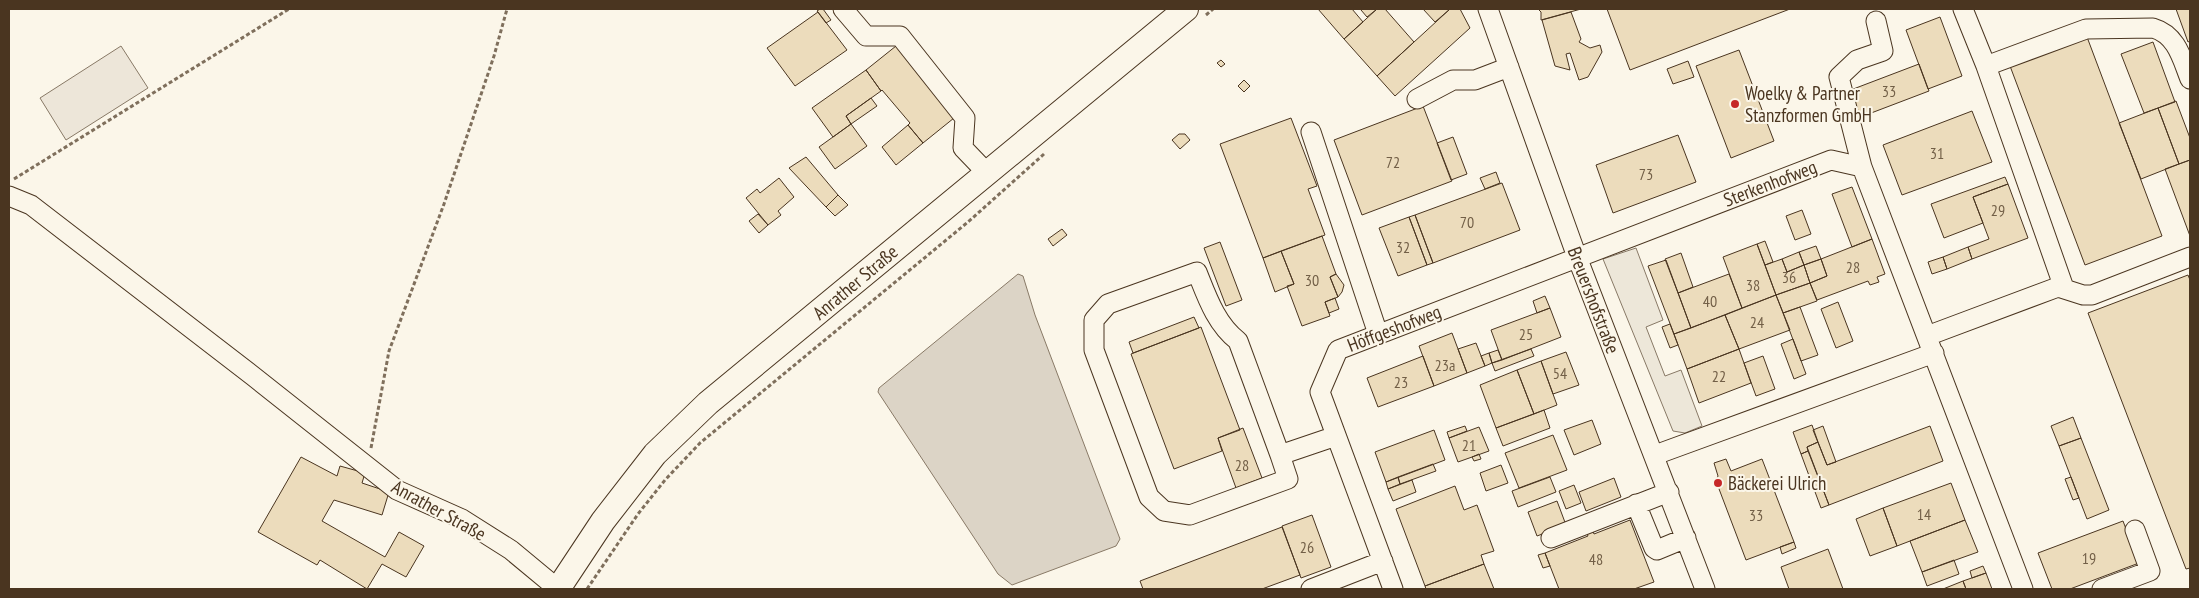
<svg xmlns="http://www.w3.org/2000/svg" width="2199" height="598" font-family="'PT Sans Narrow',sans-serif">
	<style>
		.green { fill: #ede6d9; stroke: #887966 }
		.parking { fill: #ede7d9; stroke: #887966 }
		.water { fill: #dcd4c6; stroke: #887966 }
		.building { fill: #ecdcbc; stroke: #4a3520 }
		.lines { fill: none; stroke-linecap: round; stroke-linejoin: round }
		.minor-casing { stroke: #4a3520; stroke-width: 21 }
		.major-casing { stroke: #4a3520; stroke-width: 26 }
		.path { stroke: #7f6f5c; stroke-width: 3; stroke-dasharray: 4 2.5; stroke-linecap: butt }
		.minor { stroke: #fbf6e9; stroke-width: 19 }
		.major { stroke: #fbf6e9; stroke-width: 24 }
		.poi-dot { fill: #c62828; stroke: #fbf6e9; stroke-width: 2 }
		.labels { text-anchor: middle; stroke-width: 4; stroke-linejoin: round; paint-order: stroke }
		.number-label { font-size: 16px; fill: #725f47 }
		.poi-label { font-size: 19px; fill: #4a3520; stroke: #fbf6e9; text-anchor: start }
		.street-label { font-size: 19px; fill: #4a3520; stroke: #fbf6e9 }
	</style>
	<rect width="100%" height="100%" fill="#fbf6e9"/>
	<path class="green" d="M121 46 148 88 66 140 40 98Z"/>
	<path class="parking" d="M1636 248 1663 320 1646 327 1665 376 1681 370 1702 426 1685 433 1673 431 1603 259Z"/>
	<path class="water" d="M1018 274 1023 276 1035 315 1120 539 1116 546 1012 585 998 574 878 392 879 388Z"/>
	<path class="building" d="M820 9H823L831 20 826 23 817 11Z
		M1318 9H1352L1363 22 1344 39Z
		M1363 9H1377L1367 17 1361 10Z
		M1377 9H1385L1414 42 1377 76 1344 39Z
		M1423 9H1450L1435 22Z
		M1450 9H1460L1470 28 1395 96 1377 76Z
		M1538 9H1581L1541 20V12Z
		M1607 9H1790L1630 70Z
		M2176 9H2190V41L2188 42Z
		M818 12 847 50 795 86 767 48Z
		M1571 12 1581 39 1579 42 1590 48 1600 45 1602 52 1588 77 1579 80 1570 53 1566 54 1570 70 1555 66 1542 20Z
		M1940 17 1962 76 1928 89 1906 30Z
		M2087 37 2162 236 2085 265 2010 66Z
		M2153 42 2175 102 2144 113 2121 54Z
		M896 46 954 118 923 143 908 125 910 123 882 90 881 91 866 70Z
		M1739 50 1774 141 1731 158 1696 66Z
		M1221 60 1225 64 1221 67 1217 63Z
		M1688 61 1694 77 1673 84 1667 69Z
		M1919 64 1929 91 1858 118 1848 91Z
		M866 70 881 91 846 116 851 124 833 137 812 108Z
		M1244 80 1250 86 1244 92 1238 86Z
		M871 98 877 106 851 124 846 116Z
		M2176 101 2190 138V160L2179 164 2158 108Z
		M1423 106 1452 181 1362 215 1334 140Z
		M2158 108 2179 164 2141 179 2119 123Z
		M1972 111 1992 162 1902 195 1883 145Z
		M1291 118 1317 186 1308 189 1325 235 1263 258 1220 144Z
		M851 124 867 146 835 169 819 147Z
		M908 125 923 143 896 165 882 147Z
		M1179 134H1185L1190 140 1180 149 1172 140Z
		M1678 135 1696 182 1613 213 1596 165Z
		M1453 137 1467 174 1451 180 1437 143Z
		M806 157 838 195 826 207 789 168Z
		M2190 160V236L2165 169Z
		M1496 172 1500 183 1485 189 1480 178Z
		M2005 177 2008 184 1973 197 1983 223 1944 238 1931 204Z
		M779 178 794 197 778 211 781 215 768 225 746 198 757 189 760 193Z
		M1502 183 1520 230 1433 263 1415 215Z
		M2008 184 2028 238 1972 259 1968 247 1989 239 1973 197Z
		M1852 187 1872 239 1852 247 1832 194Z
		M838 195 848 205 835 216 826 207Z
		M1802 210 1811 234 1795 240 1786 216Z
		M758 214 768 225 759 233 749 221Z
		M1415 215 1433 263 1427 265 1409 217Z
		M1409 217 1427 265 1398 276 1379 228Z
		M1062 229 1067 235 1053 246 1048 239Z
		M1322 236 1336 274 1330 277 1338 297 1325 302 1330 316 1302 326 1287 286 1294 284 1281 251Z
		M1872 239 1885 274 1877 277 1879 282 1870 285 1868 281 1817 300 1810 283 1827 276 1821 259Z
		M1765 241 1773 262 1765 265 1757 244Z
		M1220 242 1242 300 1226 306 1204 248Z
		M1757 244 1776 295 1742 308 1723 257Z
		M1816 246 1821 259 1804 265 1799 252Z
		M1968 247 1972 259 1947 269 1943 257Z
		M1281 251 1294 284 1275 292 1263 258Z
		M1799 252 1804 265 1787 272 1782 259Z
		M1681 253 1693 287 1678 293 1665 259Z
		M1943 257 1947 269 1932 274 1928 262Z
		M1782 259 1787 272 1804 265 1810 283 1776 295 1765 265Z
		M1821 259 1827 276 1810 283 1804 265Z
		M1666 260 1691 328 1674 334 1648 266Z
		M1336 274 1344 285 1342 292 1338 297 1330 277Z
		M1729 274 1742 308 1691 328 1678 293Z
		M2188 275 2190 280V568L2186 569 2088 313Z
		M1810 283 1817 301 1783 313 1776 295Z
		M1776 295 1790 330 1739 349 1725 315Z
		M1545 296 1550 308 1537 313 1533 301Z
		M1335 298 1339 309 1329 313 1325 302Z
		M1838 302 1853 341 1836 348 1821 309Z
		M1800 307 1818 355 1801 361 1783 313Z
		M1550 308 1561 337 1502 360 1491 330Z
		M1725 315 1739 349 1687 369 1674 334Z
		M1194 317 1199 328 1133 353 1129 342Z
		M1670 324 1678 345 1670 348 1662 327Z
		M1201 327 1240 430 1218 438 1222 451 1174 469 1131 354Z
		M1452 333 1467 373 1434 386 1419 346Z
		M1793 339 1806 374 1794 379 1781 344Z
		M1476 343 1485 366 1467 373 1458 349Z
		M1531 349 1534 356 1495 371 1492 363Z
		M1739 349 1751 383 1699 403 1687 369Z
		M1498 350 1502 360 1492 363 1489 353Z
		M1566 352 1579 385 1553 394 1541 361Z
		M1489 353 1492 363 1485 366 1481 356Z
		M1423 356 1434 386 1378 407 1367 378Z
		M1763 356 1775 389 1756 396 1744 363Z
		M1541 361 1557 405 1534 414 1517 370Z
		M1517 370 1534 414 1496 428 1480 385Z
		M1544 410 1550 428 1503 446 1496 428Z
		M2073 417 2081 438 2059 446 2051 426Z
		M1592 420 1601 444 1574 455 1564 430Z
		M1812 425 1818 442 1807 447 1808 451 1801 454 1793 432Z
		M1465 426 1467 431 1449 438 1447 432Z
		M1823 426 1836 462 1827 465 1813 430Z
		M1930 426 1943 461 1829 505 1807 447 1818 442 1827 465Z
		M1479 427 1489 451 1458 462 1449 438Z
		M1243 428 1262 478 1236 488 1218 438Z
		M1434 430 1445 460 1386 482 1375 452Z
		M1553 435 1567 470 1519 488 1505 453Z
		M2081 438 2109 510 2087 519 2059 446Z
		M1808 451 1829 505 1821 508 1801 454Z
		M1479 454 1481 459 1474 461 1472 457Z
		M301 457 337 476 340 466 365 473 362 483 389 492 382 515 334 500 322 521 385 557 399 532 424 546 406 577 382 564 367 589 320 560 317 565 258 532Z
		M1726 459 1731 471 1762 459 1794 542 1746 560 1716 481 1718 476 1714 463Z
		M1433 464 1436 471 1400 484 1398 477Z
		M1501 465 1508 483 1486 491 1480 473Z
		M1398 477 1400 484 1388 489 1386 482Z
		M1550 477 1556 492 1518 507 1512 491Z
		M2071 477 2079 498 2073 500 2065 479Z
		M1614 478 1621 497 1586 511 1579 492Z
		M1412 480 1416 492 1393 501 1388 489Z
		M1951 483 1965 520 1897 546 1883 508Z
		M1574 485 1581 503 1566 509 1559 491Z
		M1455 486 1464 510 1477 505 1494 551 1481 555 1484 564 1425 586 1396 509Z
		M1557 501 1566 525 1537 536 1528 512Z
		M1883 508 1897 546 1870 556 1856 519Z
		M1312 515 1331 567 1301 578 1282 526Z
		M1630 520 1654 582 1634 589H1559L1545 553 1588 536 1586 531 1592 529 1594 534Z
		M1965 520 1978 552 1922 572 1910 541Z
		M2123 521 2139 563 2070 589H2052L2038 553Z
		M1282 527 1300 575 1262 589H1143L1140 581Z
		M1794 542 1796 548 1782 554 1780 547Z
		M1828 549 1843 589H1789L1781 567Z
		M1545 553 1550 566 1543 568 1538 555Z
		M1954 560 1959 574 1927 586 1922 572Z
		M1484 564 1494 589H1426L1425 586Z
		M1983 566 1986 573 1972 578 1970 571Z
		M1986 573 1992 589H1966L1963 581Z
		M1963 581 1966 589H1943Z"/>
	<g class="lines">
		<g class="minor-casing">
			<path id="minor" d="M843 9 866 36H900L965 118 963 148 987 173
				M1488 9 1577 257 1705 589
				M1963 9 1986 66 2086 29 2153 28C2177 35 2182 59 2190 79
				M1986 66 2064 288
				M1417 99 1453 80H1475L1509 67
				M1311 132 1378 334
				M1862 167 1839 77 1857 60 1883 51 1876 21
				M9 196 31 205 253 376 397 490 462 519 511 550 558 589
				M1927 336 2058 287 2083 295H2092L2190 257
				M1280 455 1238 341C1216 324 1207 297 1197 272L1108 304 1094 320V350L1149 497 1164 511 1190 515 1288 479 1280 455 1336 436
				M1655 455 1934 353
				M1636 504 1654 548 1657 550 1686 538
				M1551 538 1669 492
				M1311 589 1383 561
				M1393 589 1320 392 1338 350 1831 160 1862 167 2023 589
				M2102 589 2150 571 2135 530"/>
		</g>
		<g class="major-casing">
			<path id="major" d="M558 589 603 521 655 454 708 403 1186 9"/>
		</g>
		<path class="path" d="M1206 15 1213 9
			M14 179 289 9
			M371 448 389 351 444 204 494 56 507 9
			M587 589 638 514 665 480 700 443 968 222 1044 154"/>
		<use href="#minor" class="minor"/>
		<use href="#major" class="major"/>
	</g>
	<g class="poi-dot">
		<circle cx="1735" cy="104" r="5"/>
		<circle cx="1718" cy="483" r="5"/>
	</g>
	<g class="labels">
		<g class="number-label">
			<text x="1889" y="97">33</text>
			<text x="1937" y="159">31</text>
			<text x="1393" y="168">72</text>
			<text x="1646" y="180">73</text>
			<text x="1998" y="216">29</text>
			<text x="1467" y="228">70</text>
			<text x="1403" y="253">32</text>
			<text x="1853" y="273">28</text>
			<text x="1789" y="283">36</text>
			<text x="1312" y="286">30</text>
			<text x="1753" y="291">38</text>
			<text x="1710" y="307">40</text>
			<text x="1757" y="328">24</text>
			<text x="1526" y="340">25</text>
			<text x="1445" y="371">23a</text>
			<text x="1560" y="379">54</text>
			<text x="1719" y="382">22</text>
			<text x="1401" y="388">23</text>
			<text x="1469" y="451">21</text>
			<text x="1242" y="471">28</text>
			<text x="1924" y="520">14</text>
			<text x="1756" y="521">33</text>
			<text x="1307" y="553">26</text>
			<text x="2089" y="564">19</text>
			<text x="1596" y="565">48</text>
		</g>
		<g class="poi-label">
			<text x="1745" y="100">Woelky &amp; Partner<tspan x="1745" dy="22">Stanzformen GmbH</tspan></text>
			<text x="1728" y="490">Bäckerei Ulrich</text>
		</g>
		<g class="street-label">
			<text transform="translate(1770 183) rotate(-21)" y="7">Sterkenhofweg</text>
			<text transform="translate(855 282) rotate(-40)" y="7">Anrather Straße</text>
			<text transform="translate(1594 300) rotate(69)" y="7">Breuershofstraße</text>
			<text transform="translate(1394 328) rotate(-21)" y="7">Höffgeshofweg</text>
			<text transform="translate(439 510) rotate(29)" y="7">Anrather Straße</text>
		</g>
	</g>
	<rect width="2199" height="598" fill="none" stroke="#4a3520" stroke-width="20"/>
</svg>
